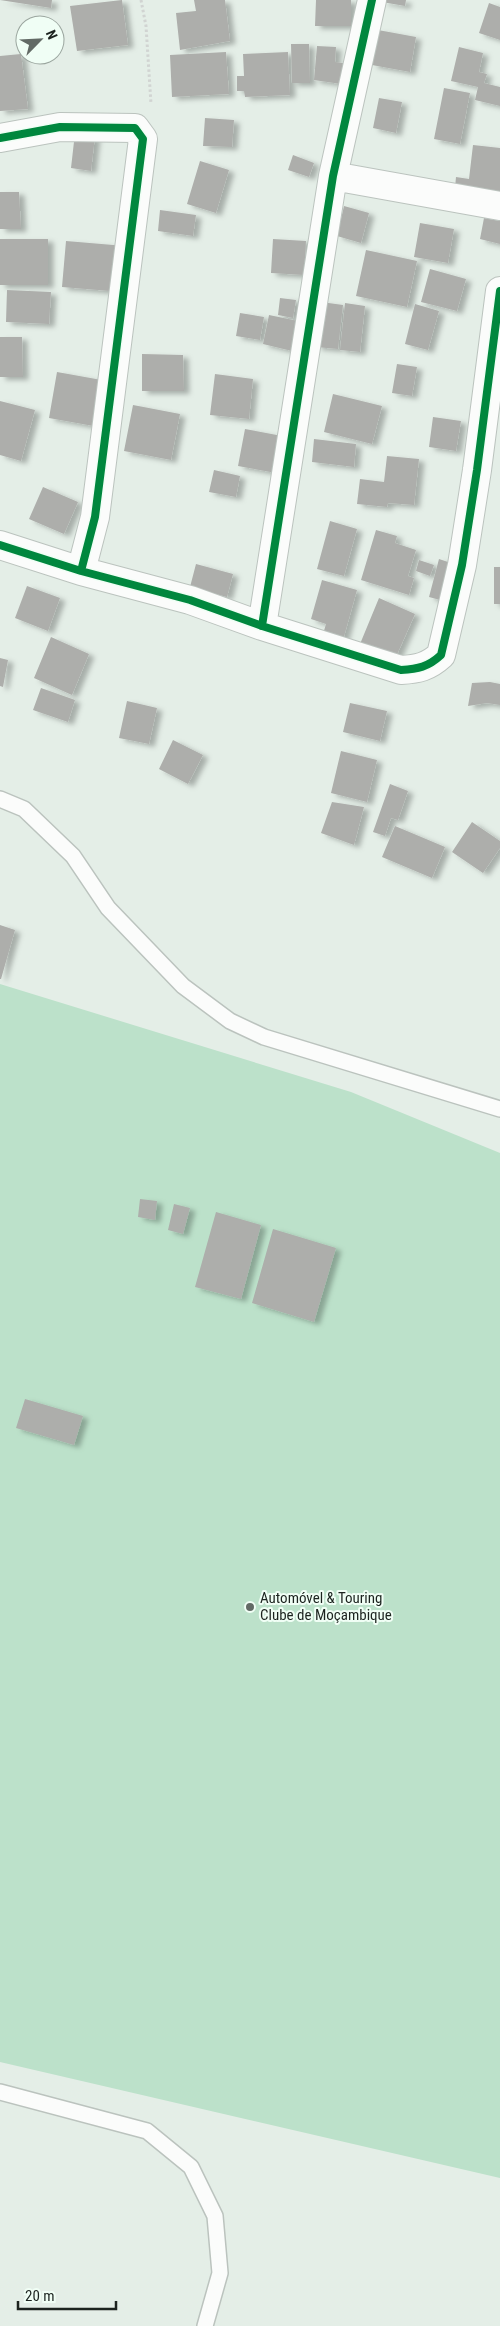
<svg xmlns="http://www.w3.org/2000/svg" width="500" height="2326" font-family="'Roboto Condensed',sans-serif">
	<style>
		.green { fill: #bce1ca }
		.building { fill: #adaeab; filter: url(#shadow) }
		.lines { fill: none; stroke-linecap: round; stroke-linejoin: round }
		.lane-casing { stroke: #bbc3be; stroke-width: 18 }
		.street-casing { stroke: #bbc3be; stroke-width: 30 }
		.path { stroke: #d1d4d2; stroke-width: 3; stroke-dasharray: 2.5 2.5; stroke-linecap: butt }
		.lane { stroke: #fbfcfb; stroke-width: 15 }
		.street { stroke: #fbfcfb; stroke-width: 28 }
		.cycleway-casing { stroke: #f0fef5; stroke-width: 11 }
		.cycleway { stroke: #00873e; stroke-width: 8 }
		.poi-dot { fill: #626a65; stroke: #f0fef5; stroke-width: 2 }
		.labels { text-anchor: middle; stroke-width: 4; stroke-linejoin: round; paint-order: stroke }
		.poi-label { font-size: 15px; fill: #1c231f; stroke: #f0fef5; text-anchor: start }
	</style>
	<defs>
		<filter id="shadow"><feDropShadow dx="5.5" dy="3" stdDeviation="2.5" flood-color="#0004"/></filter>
	</defs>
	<rect width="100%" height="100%" fill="#e4eee7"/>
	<path class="green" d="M0 984 351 1092 500 1153V2178L0 2062Z"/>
	<path class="building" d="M0 0H52L51 8Z
		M122 0 128 45 77 51 70 6Z
		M194 0H225L230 41 180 50 176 13 196 11Z
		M316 0H351V26H315Z
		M382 0H406L405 6 382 2Z
		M489 3 500 7V40L479 33Z
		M378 30 416 37 410 72 372 65Z
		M291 44H309L310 83H292Z
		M317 46 336 47 335 62 343 63 341 84 314 80Z
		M459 47 483 53 479 72 487 74 484 83 500 87V106L475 100 478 87 451 81Z
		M226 52 229 94 172 97 170 55Z
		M288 52 290 95 245 97 244 91H237V76H244L243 54Z
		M21 54 28 109 0 111V56Z
		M444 88 470 93 460 144 434 139Z
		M379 98 402 102 396 133 373 128Z
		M205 118 234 120 232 147 203 146Z
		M75 133 95 136 91 171 71 168Z
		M473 145 500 148V202L454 198 456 177 469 179Z
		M293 155 314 163 309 177 288 170Z
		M200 161 229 170 216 213 187 204Z
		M0 192H19L21 229H0Z
		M344 206 369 213 361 243 337 236Z
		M160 210 196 215 193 236 158 231Z
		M484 218 500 221V244L480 239Z
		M420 223 454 229 448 263 414 257Z
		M0 239H48V285H0Z
		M273 239 306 241 304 275 271 273Z
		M66 241 125 246 122 292 62 287Z
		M366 250 417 261 407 307 356 296Z
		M430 269 466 279 457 311 421 302Z
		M7 290 51 292 49 324 6 322Z
		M280 298 296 300 293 318 278 315Z
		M321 302 343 305 338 349 316 347Z
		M345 303 365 306 360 352 340 350Z
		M415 304 439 311 428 350 405 344Z
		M240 313 264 317 260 340 236 336Z
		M269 315 298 321 292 351 263 344Z
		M0 337H22L23 377H0Z
		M142 354 183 355 184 391H142Z
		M397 364 417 367 412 396 392 393Z
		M57 372 107 381 99 427 49 418Z
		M215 374 253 379 249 419 210 415Z
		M333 394 382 406 372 444 324 432Z
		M0 401 35 410 21 461 0 455Z
		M133 405 180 414 171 460 124 451Z
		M433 417 461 421 456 451 429 447Z
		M245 429 282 436 276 473 238 466Z
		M314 439 356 444 354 467 312 462Z
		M387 456 419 459 414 505 388 503 387 507 357 504 360 479 384 482Z
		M214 470 240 476 236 497 209 492Z
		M43 487 78 502 64 534 29 519Z
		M330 521 357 529 344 576 317 569Z
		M376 530 397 536 395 543 416 550 408 576 414 578 409 595 361 580Z
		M439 559 454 564 444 601 429 597Z
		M419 560 434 565 430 576 416 571Z
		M196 564 233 574 227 597 190 587Z
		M494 567H500V604H494Z
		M322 580 357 590 343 640 323 634 326 624 311 619Z
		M27 586 60 598 48 631 15 618Z
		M379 598 415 614 395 659 360 644Z
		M51 637 89 654 72 695 34 678Z
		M0 658 8 660 3 687 0 686Z
		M490 682 500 684V705L487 703 468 706 472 683Z
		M41 688 75 700 68 722 33 710Z
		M127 701 157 708 149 744 119 738Z
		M350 703 387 711 380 741 343 732Z
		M173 740 203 755 188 784 159 769Z
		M341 751 377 760 367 802 331 793Z
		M390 784 408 791 398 820 391 818 385 836 373 832Z
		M332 802 364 807 354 845 321 833Z
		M472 822 500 841V848L483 873 452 852Z
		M395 826 445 847 432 878 382 857Z
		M0 925 15 930 1 979H0Z
		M140 1199 157 1201 155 1220 138 1217Z
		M174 1204 190 1208 183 1234 168 1230Z
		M216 1212 261 1225 241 1299 195 1287Z
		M273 1229 336 1248 314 1322 252 1303Z
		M25 1399 83 1416 74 1445 16 1428Z"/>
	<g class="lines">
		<g class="lane-casing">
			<path id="lane" d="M0 799 24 809 73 856 108 908 183 986 230 1021 264 1037 500 1109
				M0 2092 147 2131 191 2167 215 2216 220 2273 205 2326"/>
		</g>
		<g class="street-casing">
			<path id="street" d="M0 138 60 127 135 128 143 139 95 517 81 571
				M333 176 500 206
				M0 545 81 571 190 600 262 626 401 670C418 669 428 667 441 655L462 565 477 470 500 291
				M262 626 333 176 372 0"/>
		</g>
		<path class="path" d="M141 0 146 26 151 104"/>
		<use href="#lane" class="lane"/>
		<use href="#street" class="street"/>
		<g class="cycleway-casing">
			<path id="cycleway" d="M0 138 60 127 135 128 143 139 95 517 81 571
				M0 545 81 571 190 600 262 626 401 670C418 669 428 667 441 655L462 565 477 470 500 291
				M262 626 333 176 372 0"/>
		</g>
		<use href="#cycleway" class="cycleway"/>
	</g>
	<circle class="poi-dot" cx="250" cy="1607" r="5"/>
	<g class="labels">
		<g class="poi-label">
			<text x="260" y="1603">Automóvel &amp; Touring<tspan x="260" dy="17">Clube de Moçambique</tspan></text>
		</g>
	</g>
	<g transform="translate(40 40) rotate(66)"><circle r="24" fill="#f0fef5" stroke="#9ba69f"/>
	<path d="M0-4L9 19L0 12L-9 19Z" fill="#626a65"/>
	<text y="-8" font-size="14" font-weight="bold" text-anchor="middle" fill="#1c231f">N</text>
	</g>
	<path d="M18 2301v8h98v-8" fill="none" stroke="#1c231f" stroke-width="2.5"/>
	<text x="25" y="2301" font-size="15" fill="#1c231f" stroke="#f0fef5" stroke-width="4" paint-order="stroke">20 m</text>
</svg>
